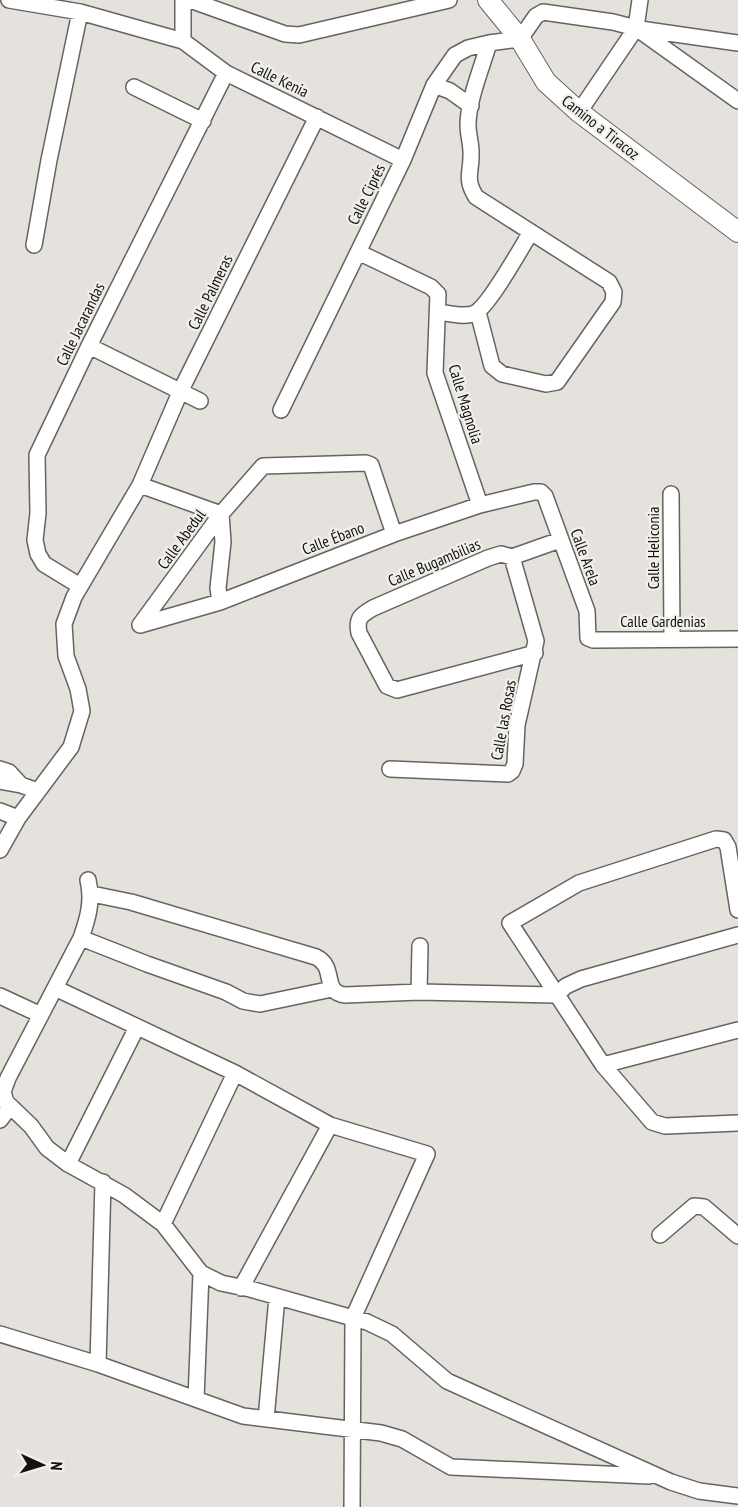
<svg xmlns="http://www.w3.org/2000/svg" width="738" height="1507" font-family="'PT Sans Narrow',sans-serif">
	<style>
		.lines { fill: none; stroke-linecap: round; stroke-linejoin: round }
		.minor-casing { stroke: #66645f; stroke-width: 18 }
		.tertiary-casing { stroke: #66645f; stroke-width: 22 }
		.minor { stroke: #fff; stroke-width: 15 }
		.tertiary { stroke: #fff; stroke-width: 20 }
		.labels { text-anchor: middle; stroke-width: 4.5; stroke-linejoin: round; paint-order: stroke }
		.street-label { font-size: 16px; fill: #121110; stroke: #f2f0ea }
	</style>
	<rect width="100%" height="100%" fill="#e5e2dd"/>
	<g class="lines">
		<g class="minor-casing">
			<path id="minor" d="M9 0 80 12 183 41
				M183 0V41L226 73 403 160
				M190 0 285 34 299 35 449 0
				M640 29 738 43
				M434 85 450 91 471 106
				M134 87 203 121
				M579 112 636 28 640 0
				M34 245 49 160 80 12
				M358 252 431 287 438 294 435 373 480 505
				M438 312C449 313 465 318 475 313 489 306 521 248 531 232
				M478 312 492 366 502 374 546 384 557 382 613 302 614 292 609 282 476 197C464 178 472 172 471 152 471 143 468 134 468 125 468 100 482 67 489 43
				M89 346 200 401
				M281 410 403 160 434 85 455 55 468 48 489 43 520 39 536 16 543 12 613 22 636 28 738 101
				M140 485 221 514
				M671 494 672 639
				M80 586 44 564 38 554 35 540 38 513 37 455 89 346 226 73
				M220 602 218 588 223 542 221 514
				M140 625 220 602 394 534 480 505 534 492H541L545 496 587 611 588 638 593 640 738 639
				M140 625 221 514 263 466 366 463 371 465 394 534
				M535 653 397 690 387 686 359 633C356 618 361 615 373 608L488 558 501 554 512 557 560 540
				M0 769 9 772 21 785
				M390 769 508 774 512 771 515 764 517 725 536 641 512 557
				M0 781 21 785 38 791
				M0 811 18 818
				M0 850 18 818 71 747 82 711 78 689 66 656 64 624 74 597 140 485 181 390 317 117
				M88 880C93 901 88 918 81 938L8 1078 3 1092 6 1102 31 1126 47 1148 68 1164 124 1195 163 1224 201 1273 221 1283 250 1289 367 1322 392 1334 447 1381 671 1482 699 1491 738 1496
				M92 894 131 902 316 957C337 967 321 992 345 995L419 992 556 995 566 986 581 979 738 935
				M738 910 728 847 724 840 716 839 579 883 510 923 603 1065 652 1122 665 1126 738 1123
				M81 938 147 964 226 992 243 1001 260 1004 332 989
				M55 988 235 1073 330 1125 427 1154 353 1318 352 1507
				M419 992 420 946
				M0 996 41 1015
				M603 1065 738 1030
				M0 1120 10 1107
				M68 1164 137 1027
				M103 1182 98 1364 243 1416 381 1433 402 1439 451 1467 649 1476
				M163 1224 235 1073
				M660 1235 694 1206 704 1207 738 1236
				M241 1288 330 1125
				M0 1334 98 1364
				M196 1399 201 1273
				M266 1419 277 1297"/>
		</g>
		<g class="tertiary-casing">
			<path id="tertiary" d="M488 0 520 39 546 82 579 112 738 232"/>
		</g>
		<use href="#minor" class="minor"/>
		<use href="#tertiary" class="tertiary"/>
	</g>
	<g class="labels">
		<g class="street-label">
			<text transform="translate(280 79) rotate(26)" y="6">Calle Kenia</text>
			<text transform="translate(601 127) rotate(38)" y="6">Camino a Tiracoz</text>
			<text transform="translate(366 194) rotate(-64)" y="6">Calle Ciprés</text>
			<text transform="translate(210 292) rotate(-64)" y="6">Calle Palmeras</text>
			<text transform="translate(80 324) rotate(-64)" y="6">Calle Jacarandas</text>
			<text transform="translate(466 404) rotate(73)" y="6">Calle Magnolia</text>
			<text transform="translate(333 538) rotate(-21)" y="6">Calle Ébano</text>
			<text transform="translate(181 539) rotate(-54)" y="6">Calle Abedul</text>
			<text transform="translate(653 548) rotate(-90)" y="6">Calle Heliconia</text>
			<text transform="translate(586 557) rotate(70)" y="6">Calle Arela</text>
			<text transform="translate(434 562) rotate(-23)" y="6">Calle Bugambilias</text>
			<text x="663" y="627">Calle Gardenias</text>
			<text transform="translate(503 720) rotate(-80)" y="6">Calle las Rosas</text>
		</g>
	</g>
	<g transform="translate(42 1465) rotate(94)" stroke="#f2f0ea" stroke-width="4.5" paint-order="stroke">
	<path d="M0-4.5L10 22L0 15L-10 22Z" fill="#121110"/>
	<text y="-9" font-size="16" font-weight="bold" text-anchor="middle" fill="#121110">N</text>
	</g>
</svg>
